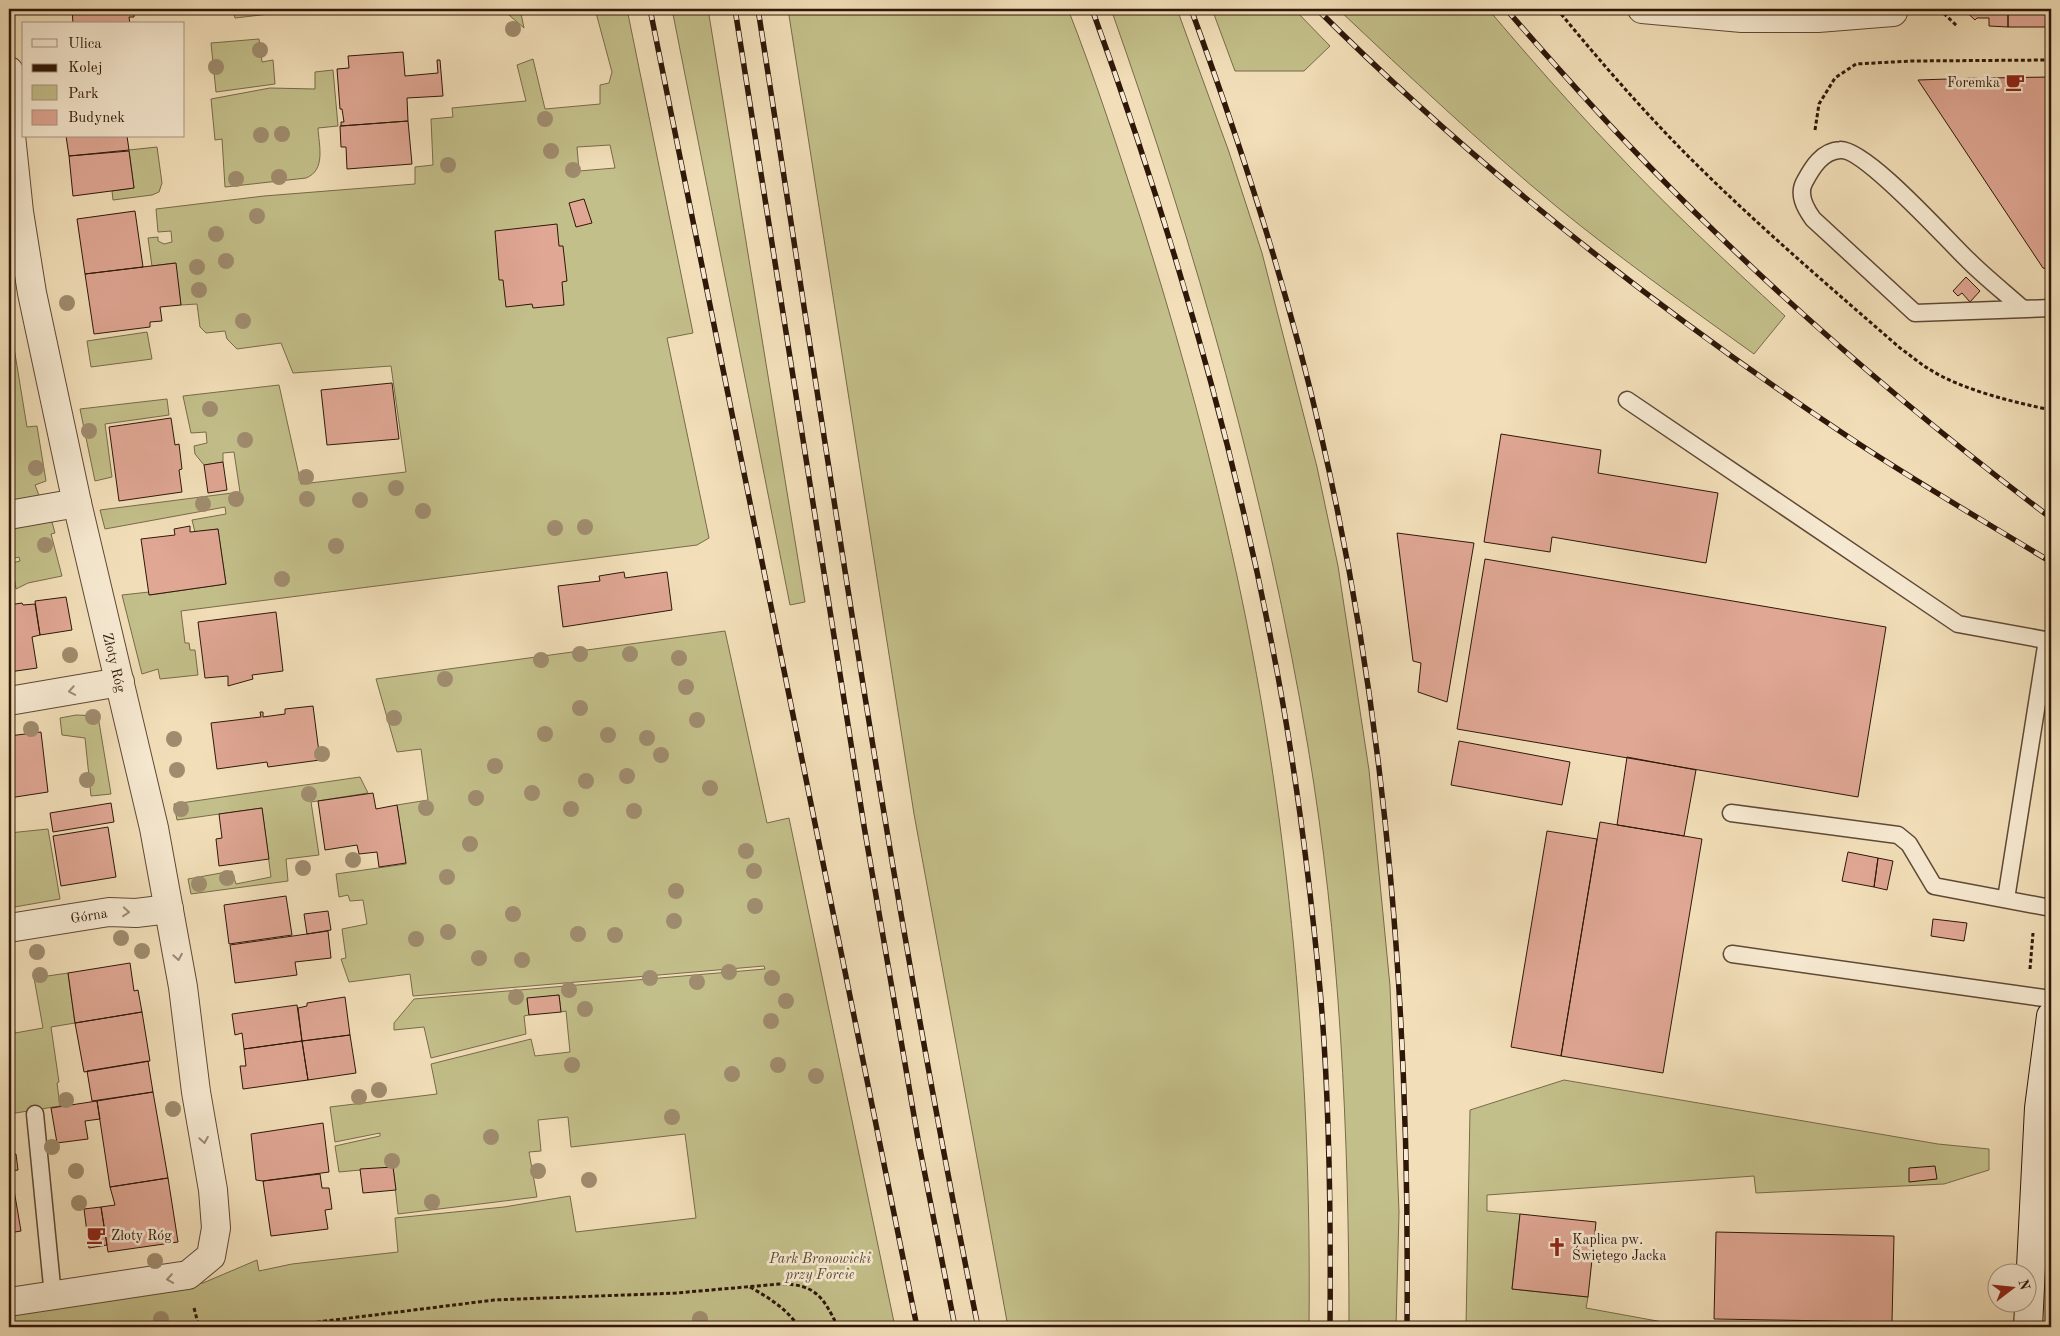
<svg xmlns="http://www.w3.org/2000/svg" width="2060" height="1336" font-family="'Old Standard TT',serif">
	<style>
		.green { fill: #c3bf8a; stroke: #786b4a; fill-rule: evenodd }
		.building { fill: #e0a794; stroke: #2e1709 }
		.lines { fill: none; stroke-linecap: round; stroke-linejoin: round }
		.lane-casing { stroke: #5f4935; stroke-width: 19 }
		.street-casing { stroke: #5f4935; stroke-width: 30 }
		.secondary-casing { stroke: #2e1709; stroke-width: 30 }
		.path { stroke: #2e1709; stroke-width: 3; stroke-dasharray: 4 2.5; stroke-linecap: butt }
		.lane { stroke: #f7ead2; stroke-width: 16 }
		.street { stroke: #f7ead2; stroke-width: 28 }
		.secondary { stroke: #f7ead2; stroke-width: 28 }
		.rail-casing { stroke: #2e1709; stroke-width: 5.5 }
		.rail { stroke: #f7ead2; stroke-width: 4; stroke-dasharray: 11; stroke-linecap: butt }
		.tree { fill: #9f8c6e }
		.oneway { stroke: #9d8b78 }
		.labels { text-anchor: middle; stroke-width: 5; stroke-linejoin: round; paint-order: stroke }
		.poi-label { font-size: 14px; fill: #2e1709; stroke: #f7ead2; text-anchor: start }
		.street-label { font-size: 14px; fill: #2e1709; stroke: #f7ead2 }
		.park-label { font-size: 14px; font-style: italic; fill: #5b4930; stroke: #f7ead2 }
	</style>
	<rect width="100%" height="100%" fill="#f2dfb9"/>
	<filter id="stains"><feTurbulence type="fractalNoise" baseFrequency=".004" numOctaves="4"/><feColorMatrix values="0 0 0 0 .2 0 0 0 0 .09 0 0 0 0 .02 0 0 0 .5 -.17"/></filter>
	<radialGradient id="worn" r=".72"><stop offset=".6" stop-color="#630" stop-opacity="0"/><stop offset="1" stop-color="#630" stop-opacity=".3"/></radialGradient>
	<path class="green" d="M233 9H312L235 18Z
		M500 9H520L524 28 502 9Z
		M595 9H627L693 333 667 338 709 538 697 545 181 611 185 643H189L190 650H195L198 675 160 679 158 669 142 674 122 595 149 592 150 595 226 584 218 529 195 532 192 520 226 514 225 507 105 529 100 510 240 492 234 452 223 453V462L204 465 195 454 194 446 207 443 206 432 191 433 183 396 279 385 301 484 406 472 391 366 293 373 281 343 237 349 227 339 225 331 206 333 200 327 197 304 181 305 175 263 152 266 148 238 158 237V241L164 244 172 242 171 231 158 232 156 209 264 196 415 184V167L433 165 431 119 453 117 452 108 526 101 517 65 533 59 545 109 600 104V85L609 83 612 72ZM610 145 615 168 579 171 577 147Z
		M672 9H708L805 602 790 605Z
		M788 9H1068C1095 78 1118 149 1141 220 1173 321 1202 424 1226 527 1287 788 1312 1059 1309 1327H1008L914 814Z
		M1111 9H1177L1229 152 1262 253 1317 467 1338 566 1369 770 1390 986 1399 1212 1396 1327H1349C1349 1133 1340 939 1308 747 1266 495 1196 249 1111 9Z
		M1212 9H1294L1330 46 1304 71H1235Z
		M1338 9H1488C1528 56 1568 102 1611 147 1666 206 1725 261 1785 316L1754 354C1687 306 1620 258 1557 207 1481 144 1409 76 1338 9Z
		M259 39 262 62 273 60 275 84 216 92 211 43Z
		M333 70 338 126 318 128C319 146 326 170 306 178L225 187 222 139 215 140 211 99 270 88 315 89V72Z
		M157 147 162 183 159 192 152 195 113 200 112 191 134 188 129 150Z
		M9 317 27 427 37 426 46 481 35 485 40 498 9 505Z
		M147 332 152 359 91 367 87 341Z
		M167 399 169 415 105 424 112 477 95 481 80 409Z
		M46 520 52 522 55 533 51 534 62 576 28 583 16 589 12 563 20 561 19 557 10 559 9 557V525Z
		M725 631 767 823 789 818 895 1327H9V1310L203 1283 257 1260 259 1271 292 1264 398 1252 395 1218 504 1207 570 1196 576 1232 696 1218 685 1134 571 1147 568 1117 538 1120 541 1151 529 1152 537 1197 398 1214 393 1167 339 1172 335 1146 380 1136V1133L335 1142 330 1107 437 1094 431 1064 531 1039 535 1056 570 1052 566 1011 561 1012 559 995 527 999 529 1015 524 1016 526 1034 431 1058 424 1027 394 1030V1023L414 999 765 969 764 966 413 996 410 974 349 982 341 959 346 958 342 929 367 924 363 900 350 901 348 895 339 897 336 874 406 864 397 805 428 800 421 749 397 752 376 679Z
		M76 715 98 716 111 794 91 796 85 738 62 735 60 718Z
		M360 777 368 793 311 802 319 855 286 859 288 881 191 894 188 879 232 871 236 884 271 877 262 808 177 820 174 804Z
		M48 829 60 899 9 908V833Z
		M68 973 75 1023 51 1027 59 1082 57 1083 60 1106 9 1114V994L15 1033 43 1028 34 978Z
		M1564 1080 1938 1144 1989 1149V1170L1944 1184 1756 1193 1754 1176 1487 1195V1211L1520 1214 1512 1289 1588 1297 1586 1308 1690 1327H1466L1470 1110Z"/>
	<path class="building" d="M72 9H134V17H129L130 24H73Z
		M1963 9H2008V27L1989 26V18H1977L1975 20Z
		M2008 9H2051V27H2008Z
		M403 52 405 76 438 73 437 60H440L443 96 407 98 408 121 341 126V122H344L342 109H340L337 69 349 68 348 56Z
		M2051 77V270L2043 268 1918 80 1977 78 1979 83 1986 78Z
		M408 121 412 164 347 169 346 147H341L340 126Z
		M66 136H127L129 150 69 156Z
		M129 151 134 188 73 196 69 156Z
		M584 199 592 223 576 227 569 203Z
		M135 211 143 267 85 274 77 219Z
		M557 224 559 246H563L567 281 562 282 564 305 533 308 532 304 506 307 503 280H499L495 231Z
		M176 263 181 305 160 307 162 321 150 322V327L94 334 85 274Z
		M1966 277 1980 291 1970 302 1962 293 1958 296 1953 291Z
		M392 383 399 439 327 445 321 390Z
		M171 418 175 445 179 444 182 469 179 470 182 492 119 501 109 427Z
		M1501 434 1601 450 1598 473 1718 493 1706 563 1552 537 1550 552 1484 542Z
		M223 462 227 490 208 493 204 465Z
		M190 526V532L218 529 226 584 149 595 141 539 175 535 174 529Z
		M1397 533 1474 543 1447 702 1418 692 1421 663 1413 661Z
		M1485 559 1886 627 1858 797 1457 729Z
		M624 572 625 578 667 572 672 610 563 627 558 586 600 581 599 576Z
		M66 597 72 630 40 635 35 601Z
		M22 603 23 605 35 604 40 635 32 637 37 668 9 672V605Z
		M276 612 283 671 252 675 253 679 228 686V676L205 678 198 622Z
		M313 706 320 760 268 767 267 762 217 769 211 723 261 717 260 712H263V717L285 714V709Z
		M41 732 48 792 9 798V736Z
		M1459 741 1570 762 1562 805 1451 785Z
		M1627 757 1696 770 1684 836 1617 825Z
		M373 793 376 809 397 805 406 863 379 867 377 852 359 854 357 845 325 850 318 801Z
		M111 803 114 822 53 832 50 813Z
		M262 808 269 859 219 866 216 839 222 838 219 814Z
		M1600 822 1702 839 1663 1073 1561 1056Z
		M108 827 116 877 61 886 53 836Z
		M1547 831 1597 839 1561 1056 1511 1047Z
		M1848 852 1878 858 1874 887 1842 881Z
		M1878 858 1893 861 1887 890 1874 887Z
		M286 896 292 935 229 944 224 905Z
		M328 911 331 930 307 934 304 914Z
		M1933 919 1967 923 1964 941 1931 936Z
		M328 931 331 958 295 962 297 975 235 983 230 945Z
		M130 963 134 991 138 990 142 1012 75 1023 68 973Z
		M559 995 561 1012 529 1015 527 998Z
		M345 997 350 1035 302 1041 298 1008 307 1006V1003Z
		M297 1005 302 1041 244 1049 242 1033 235 1035 232 1014Z
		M142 1012 150 1061 84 1072 75 1023Z
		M350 1035 356 1073 308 1080 302 1041Z
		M302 1041 308 1080 243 1089 240 1066H246L244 1049Z
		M148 1061 153 1092 92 1101 87 1071Z
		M153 1092 168 1178 110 1187 97 1101Z
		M97 1101 100 1119 85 1121 88 1139 57 1143 51 1108Z
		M323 1123 329 1172 263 1181 256 1180 251 1134Z
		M16 1154 18 1170 11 1171 14 1190 9 1191V1155Z
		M1935 1166 1937 1179 1909 1182V1168Z
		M393 1167 396 1190 363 1193 360 1169Z
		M320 1174 322 1188H329L332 1209 325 1210 328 1229 271 1236 263 1181Z
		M168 1178 178 1242 108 1252 101 1207 115 1205 110 1187Z
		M14 1190 21 1231 9 1233V1191Z
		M101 1207 107 1245 89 1248 84 1209Z
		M1520 1214 1596 1222 1588 1297 1512 1289Z
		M1716 1232 1894 1236 1892 1322 1714 1319Z"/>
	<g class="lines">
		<g class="lane-casing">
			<path id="lane" d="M2022 308C2004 292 1985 277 1968 260 1946 239 1865 148 1840 150 1822 151 1812 168 1805 181 1797 194 1805 208 1813 219L1915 313 2051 308
				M1627 400 1958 624 2051 641
				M1731 813 1898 835 1909 844 1934 886 2051 908
				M2006 899 2047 640
				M1732 954 2051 999
				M35 1114 53 1296"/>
		</g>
		<g class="street-casing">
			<g id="street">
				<path d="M1642 9 1742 18H1818L1893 12"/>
				<path id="s1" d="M9 71 10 126 19 212 32 293 77 503 154 828 183 987 196 1092 213 1190 216 1228 211 1256 188 1275 9 1302"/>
				<path d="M9 515 77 503"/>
				<path d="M9 701 120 682"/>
				<path id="s2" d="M9 928 109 912 136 913 169 909"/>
			</g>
		</g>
		<g class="secondary-casing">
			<path id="secondary" d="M2028 1327 2039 1108 2051 1016"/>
		</g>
		<path class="path" d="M1557 9C1599 60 1643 111 1690 158 1757 225 1829 286 1900 348 1910 355 1919 363 1929 369 1962 390 2013 402 2051 410
			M1939 9 1957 26
			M1815 130 1819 104 1835 78 1856 64 1911 61 2051 60
			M2030 969 2033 933
			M750 1287C769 1298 786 1308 799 1327
			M194 1308 199 1327
			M178 1327 198 1324 228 1327
			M278 1327 494 1300 676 1293 780 1284C816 1284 823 1297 838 1327"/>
		<use href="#lane" class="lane"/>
		<use href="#street" class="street"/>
		<use href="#secondary" class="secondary"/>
		<g class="rail-casing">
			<path id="rail" d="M650 9 917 1327
				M735 9 864 826 918 1139 955 1327
				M758 9C827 449 889 890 978 1327
				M1092 9C1167 215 1229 425 1271 640 1294 755 1309 872 1320 989 1330 1101 1331 1215 1330 1327
				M1191 9C1242 148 1288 290 1321 435 1389 728 1410 1027 1407 1327
				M1317 9C1478 170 1661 312 1850 438 1916 482 1984 521 2051 562
				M1506 9C1552 62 1599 115 1648 165 1772 293 1908 410 2051 518"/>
		</g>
		<use href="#rail" class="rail"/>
	</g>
	<g class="tree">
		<circle cx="513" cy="29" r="8"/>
		<circle cx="260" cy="50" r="8"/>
		<circle cx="216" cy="67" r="8"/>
		<circle cx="545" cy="119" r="8"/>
		<circle cx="282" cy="134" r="8"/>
		<circle cx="261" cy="135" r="8"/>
		<circle cx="551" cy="151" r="8"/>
		<circle cx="448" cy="165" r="8"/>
		<circle cx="573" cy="170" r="8"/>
		<circle cx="279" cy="177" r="8"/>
		<circle cx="236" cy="179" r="8"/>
		<circle cx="257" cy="216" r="8"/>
		<circle cx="216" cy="234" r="8"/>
		<circle cx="226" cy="261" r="8"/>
		<circle cx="197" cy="267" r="8"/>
		<circle cx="199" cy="290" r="8"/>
		<circle cx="67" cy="303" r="8"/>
		<circle cx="243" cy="321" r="8"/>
		<circle cx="210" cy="409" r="8"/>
		<circle cx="89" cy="431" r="8"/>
		<circle cx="245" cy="440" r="8"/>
		<circle cx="36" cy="468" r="8"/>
		<circle cx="306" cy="477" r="8"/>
		<circle cx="396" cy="488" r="8"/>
		<circle cx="236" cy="499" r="8"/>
		<circle cx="307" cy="499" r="8"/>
		<circle cx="360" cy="500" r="8"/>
		<circle cx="203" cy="504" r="8"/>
		<circle cx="423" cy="511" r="8"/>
		<circle cx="585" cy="527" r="8"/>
		<circle cx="555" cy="528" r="8"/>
		<circle cx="45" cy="545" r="8"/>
		<circle cx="336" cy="546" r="8"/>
		<circle cx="282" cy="579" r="8"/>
		<circle cx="580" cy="654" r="8"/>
		<circle cx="630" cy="654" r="8"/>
		<circle cx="70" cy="655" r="8"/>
		<circle cx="679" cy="658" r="8"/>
		<circle cx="541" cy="660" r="8"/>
		<circle cx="445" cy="679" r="8"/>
		<circle cx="686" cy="687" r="8"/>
		<circle cx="580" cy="708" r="8"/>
		<circle cx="93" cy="717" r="8"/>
		<circle cx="394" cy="718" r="8"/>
		<circle cx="697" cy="720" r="8"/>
		<circle cx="31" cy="729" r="8"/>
		<circle cx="545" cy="734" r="8"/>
		<circle cx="608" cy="735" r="8"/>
		<circle cx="647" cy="738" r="8"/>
		<circle cx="174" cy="739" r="8"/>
		<circle cx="322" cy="754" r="8"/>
		<circle cx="661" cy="755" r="8"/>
		<circle cx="495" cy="766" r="8"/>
		<circle cx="177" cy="770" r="8"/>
		<circle cx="627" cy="776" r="8"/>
		<circle cx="87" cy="780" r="8"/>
		<circle cx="586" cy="781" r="8"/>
		<circle cx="710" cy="788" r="8"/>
		<circle cx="532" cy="793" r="8"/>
		<circle cx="309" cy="794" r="8"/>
		<circle cx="476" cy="798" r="8"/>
		<circle cx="426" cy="808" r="8"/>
		<circle cx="181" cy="809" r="8"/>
		<circle cx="571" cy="809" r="8"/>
		<circle cx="634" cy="811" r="8"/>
		<circle cx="470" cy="844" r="8"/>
		<circle cx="746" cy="851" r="8"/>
		<circle cx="353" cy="860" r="8"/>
		<circle cx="303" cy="868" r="8"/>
		<circle cx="754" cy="871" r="8"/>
		<circle cx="447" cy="877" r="8"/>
		<circle cx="227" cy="878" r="8"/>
		<circle cx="199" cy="884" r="8"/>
		<circle cx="676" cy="891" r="8"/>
		<circle cx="755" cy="906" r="8"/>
		<circle cx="513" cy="914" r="8"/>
		<circle cx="674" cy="921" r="8"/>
		<circle cx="448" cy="932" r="8"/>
		<circle cx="578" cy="934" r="8"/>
		<circle cx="615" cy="935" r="8"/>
		<circle cx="121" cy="938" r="8"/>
		<circle cx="416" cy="939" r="8"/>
		<circle cx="142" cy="951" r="8"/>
		<circle cx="37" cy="952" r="8"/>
		<circle cx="479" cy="958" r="8"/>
		<circle cx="522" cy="960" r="8"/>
		<circle cx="729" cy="972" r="8"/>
		<circle cx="40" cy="975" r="8"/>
		<circle cx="650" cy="978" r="8"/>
		<circle cx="772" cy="978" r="8"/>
		<circle cx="697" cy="982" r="8"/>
		<circle cx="569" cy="990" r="8"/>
		<circle cx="516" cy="997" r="8"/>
		<circle cx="786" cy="1001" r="8"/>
		<circle cx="585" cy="1009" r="8"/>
		<circle cx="771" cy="1021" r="8"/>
		<circle cx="572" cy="1065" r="8"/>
		<circle cx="778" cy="1065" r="8"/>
		<circle cx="732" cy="1074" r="8"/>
		<circle cx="816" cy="1076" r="8"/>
		<circle cx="379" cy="1090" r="8"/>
		<circle cx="359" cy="1097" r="8"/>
		<circle cx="66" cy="1100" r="8"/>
		<circle cx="173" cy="1109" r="8"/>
		<circle cx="672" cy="1117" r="8"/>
		<circle cx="491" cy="1137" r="8"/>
		<circle cx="52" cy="1147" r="8"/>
		<circle cx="392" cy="1161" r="8"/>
		<circle cx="76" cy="1171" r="8"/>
		<circle cx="538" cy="1171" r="8"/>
		<circle cx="589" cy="1180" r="8"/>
		<circle cx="432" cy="1202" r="8"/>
		<circle cx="79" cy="1203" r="8"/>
		<circle cx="155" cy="1261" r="8"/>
		<circle cx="161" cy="1319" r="8"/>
		<circle cx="700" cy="1319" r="8"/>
	</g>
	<defs><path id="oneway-chevron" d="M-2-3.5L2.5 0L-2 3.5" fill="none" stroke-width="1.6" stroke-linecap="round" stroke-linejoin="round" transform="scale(1.25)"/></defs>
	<g class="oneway">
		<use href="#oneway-chevron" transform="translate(72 691) rotate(170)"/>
		<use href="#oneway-chevron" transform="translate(126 912) rotate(5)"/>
		<use href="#oneway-chevron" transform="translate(178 957) rotate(80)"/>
		<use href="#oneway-chevron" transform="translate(204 1140) rotate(80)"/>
		<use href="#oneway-chevron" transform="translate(170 1279) rotate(172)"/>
	</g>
	<defs>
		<g id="cafe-bare" transform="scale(1.5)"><path d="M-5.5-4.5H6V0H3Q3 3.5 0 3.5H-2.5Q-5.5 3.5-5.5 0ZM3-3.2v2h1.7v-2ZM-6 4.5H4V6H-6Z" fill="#8f2418" stroke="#f7ead2" stroke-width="2.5" paint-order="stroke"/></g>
		<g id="church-bare" transform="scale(1.5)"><path d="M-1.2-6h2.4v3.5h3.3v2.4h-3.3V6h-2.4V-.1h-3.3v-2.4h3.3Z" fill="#8f2418" stroke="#f7ead2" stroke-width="2.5" paint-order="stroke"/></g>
	</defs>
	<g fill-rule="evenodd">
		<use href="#cafe-bare" x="2015" y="82"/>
		<use href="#cafe-bare" x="96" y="1235"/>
		<use href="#church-bare" x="1557" y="1247"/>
	</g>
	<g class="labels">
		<g class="poi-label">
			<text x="2000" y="87" text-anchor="end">Foremka</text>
			<text x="111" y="1240">Złoty Róg</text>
			<text x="1572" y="1244">Kaplica pw.<tspan x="1572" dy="16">Świętego Jacka</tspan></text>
		</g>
		<g class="street-label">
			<text dy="5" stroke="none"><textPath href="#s1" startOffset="602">Złoty Róg</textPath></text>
			<text dy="5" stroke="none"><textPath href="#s2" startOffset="81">Górna</textPath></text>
		</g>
		<g class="park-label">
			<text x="820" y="1263">Park Bronowicki<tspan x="820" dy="16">przy Forcie</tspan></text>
		</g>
	</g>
	<rect width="2060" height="1336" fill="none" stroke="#f2dfb9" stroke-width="30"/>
	<rect x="10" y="10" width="2040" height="1316" fill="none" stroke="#2e1709" stroke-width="2.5"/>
	<rect x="15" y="15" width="2030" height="1306" fill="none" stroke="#2e1709"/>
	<rect x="22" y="22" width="162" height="115" fill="#f7ead2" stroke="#a79682"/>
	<rect x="32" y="39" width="25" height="8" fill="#f7ead2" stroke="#a79682"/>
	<text x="68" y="48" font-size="15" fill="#2e1709">Ulica</text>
	<rect x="32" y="64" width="25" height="8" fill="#2e1709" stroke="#a79682"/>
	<text x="68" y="72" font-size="15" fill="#2e1709">Kolej</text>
	<rect x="32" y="85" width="25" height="15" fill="#c3bf8a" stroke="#a79682"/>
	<text x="68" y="98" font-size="15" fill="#2e1709">Park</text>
	<rect x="32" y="110" width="25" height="15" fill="#e0a794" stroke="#a79682"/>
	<text x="68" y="122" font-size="15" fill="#2e1709">Budynek</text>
	<g transform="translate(2012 1288) rotate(74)"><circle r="24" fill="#f7ead2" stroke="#a79682"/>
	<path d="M0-4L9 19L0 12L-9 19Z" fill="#8f2418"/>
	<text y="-8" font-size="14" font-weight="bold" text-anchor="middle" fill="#2e1709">N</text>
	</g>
	<rect width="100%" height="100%" filter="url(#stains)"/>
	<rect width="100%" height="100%" fill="url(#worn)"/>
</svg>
